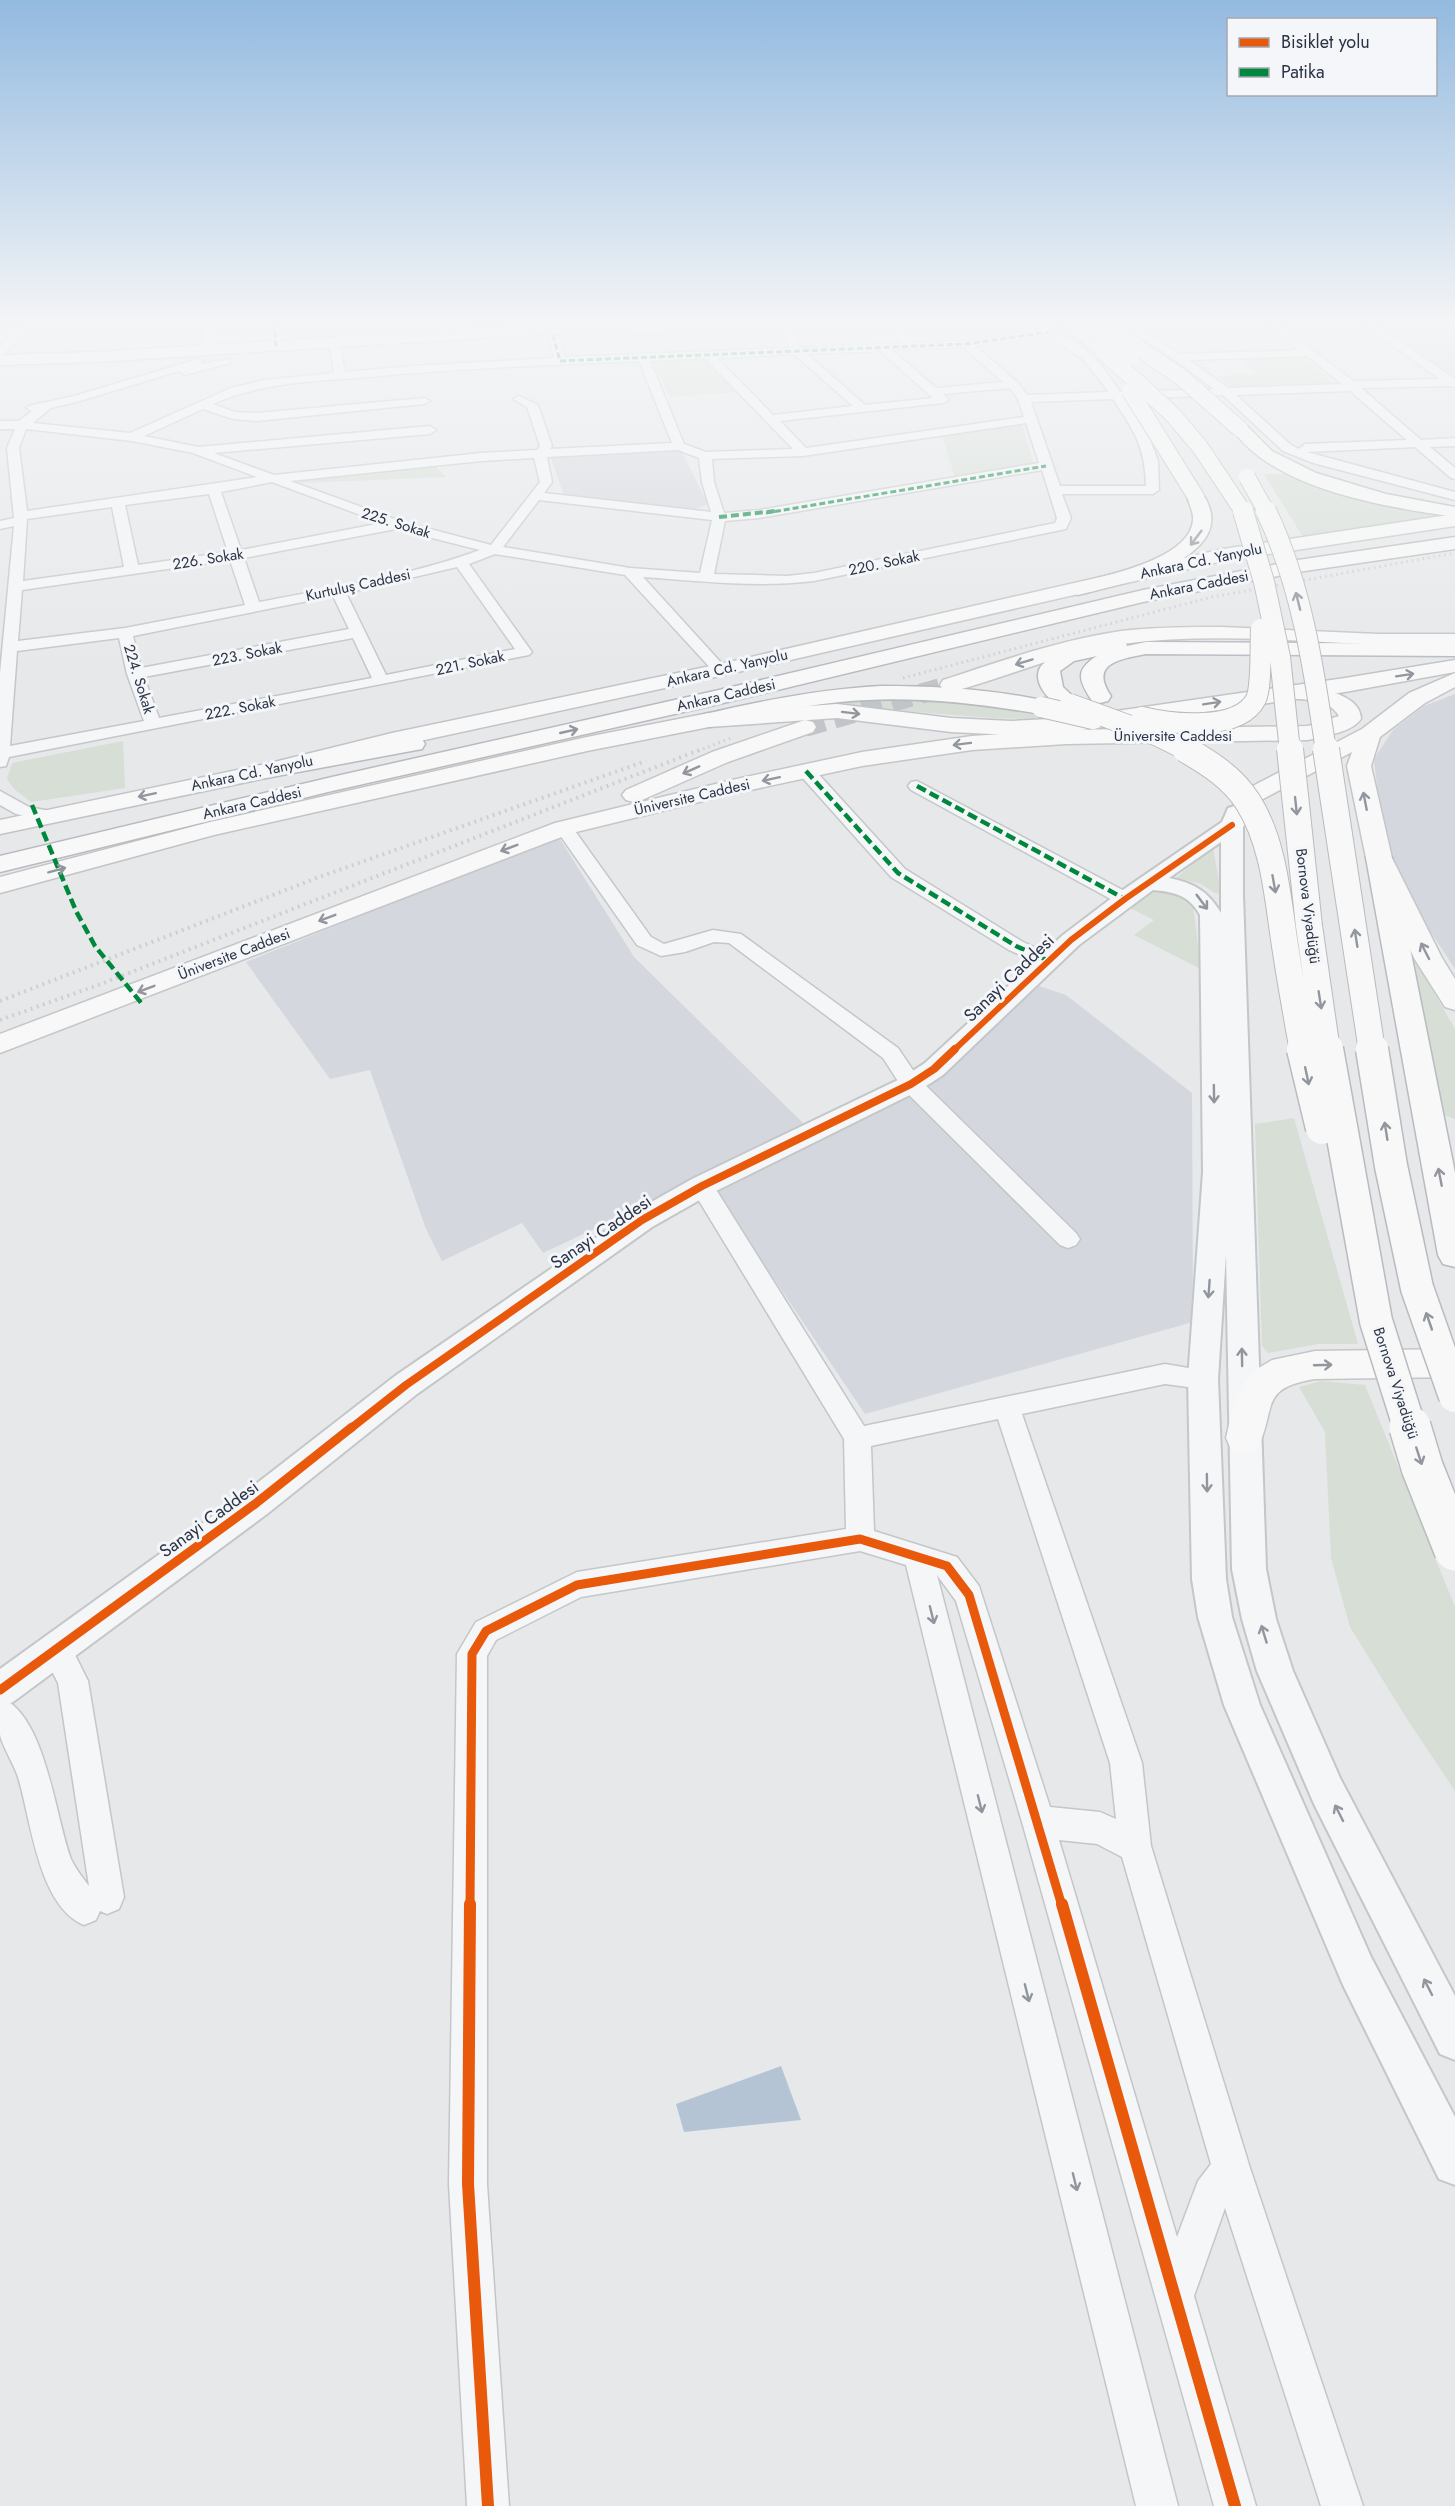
<svg xmlns="http://www.w3.org/2000/svg" width="1455" height="2506" font-family="Jost,sans-serif">
	<style>
		.built { fill: #d4d7dd }
		.green { fill: #d6ded6 }
		.water { fill: #b4c4d5 }
		.lines { fill: none; stroke-linecap: round; stroke-linejoin: round }
		.secondary-tunnel { stroke: #c1c4c9; stroke-width: 20; stroke-dasharray: 20 10; stroke-linecap: butt }
		.minor-casing { stroke: #c4c6c8; stroke-width: 3 }
		.tertiary-casing { stroke: #c4c6c8; stroke-width: 4 }
		.secondary-casing { stroke: #c4c6c8; stroke-width: 3 }
		.primary-casing { stroke: #c2c5c8; stroke-width: 3 }
		.trunk-casing { stroke: #b8bbbf; stroke-width: 3 }
		.motorway-casing { stroke: #b8bbbf; stroke-width: 3 }
		.minor { fill: #f5f6f7; fill-rule: evenodd }
		.tertiary { fill: #f5f6f7; fill-rule: evenodd }
		.secondary { fill: #f8f8f8; fill-rule: evenodd }
		.primary { fill: #f8f8f8; fill-rule: evenodd }
		.trunk { fill: #f8f8f8; fill-rule: evenodd }
		.motorway { fill: #f8f8f8; fill-rule: evenodd }
		.rail-far1 { stroke: #cecfd2; stroke-width: 3; stroke-dasharray: 1.5 4; stroke-linecap: butt }
		.rail { stroke: #cecfd2; stroke-width: 4; stroke-dasharray: 2 4.5; stroke-linecap: butt }
		.motorway-bridge-far4-casing { stroke: #b8bbbf; stroke-width: 18; stroke-linecap: butt }
		.motorway-bridge-far3-casing { stroke: #b8bbbf; stroke-width: 22; stroke-linecap: butt }
		.motorway-bridge-far2-casing { stroke: #b8bbbf; stroke-width: 28; stroke-linecap: butt }
		.motorway-bridge-far1-casing { stroke: #b8bbbf; stroke-width: 35; stroke-linecap: butt }
		.motorway-bridge-casing { stroke: #b8bbbf; stroke-width: 44; stroke-linecap: butt }
		.motorway-bridge-far4 { stroke: #f8f8f8; stroke-width: 16 }
		.motorway-bridge-far3 { stroke: #f8f8f8; stroke-width: 20 }
		.motorway-bridge-far2 { stroke: #f8f8f8; stroke-width: 26 }
		.motorway-bridge-far1 { stroke: #f8f8f8; stroke-width: 32 }
		.motorway-bridge { stroke: #f8f8f8; stroke-width: 41 }
		.quiet-far2 { stroke: #00873e; stroke-width: 3; stroke-dasharray: 6 3; stroke-linecap: butt }
		.quiet-far1 { stroke: #00873e; stroke-width: 4; stroke-dasharray: 8 4; stroke-linecap: butt }
		.quiet { stroke: #00873e; stroke-width: 4.5; stroke-dasharray: 10 4.5; stroke-linecap: butt }
		.cycleway-far3-casing { stroke: #f4f6f9; stroke-width: 9 }
		.cycleway-far2-casing { stroke: #f4f6f9; stroke-width: 11 }
		.cycleway-far1-casing { stroke: #f4f6f9; stroke-width: 13 }
		.cycleway-casing { stroke: #f4f6f9; stroke-width: 16 }
		.cycleway-far3 { stroke: #e8590c; stroke-width: 6 }
		.cycleway-far2 { stroke: #e8590c; stroke-width: 8 }
		.cycleway-far1 { stroke: #e8590c; stroke-width: 9 }
		.cycleway { stroke: #e8590c; stroke-width: 12 }
		.oneway { stroke: #92969e }
		.oneway2 { stroke: #90959e }
		.labels { text-anchor: middle; stroke-width: 6; stroke-linejoin: round; paint-order: stroke }
		.far-street-label { font-size: 15px; fill: #2b3445; stroke: #f4f6f9 }
		.street-label { font-size: 18px; fill: #2b3445; stroke: #f4f6f9 }
	</style>
	<rect width="100%" height="100%" fill="#e6e8ea"/>
	<path class="built" d="M1451 333 1455 334V377L1393 336Z
		M680 448 708 504 690 511 564 496 550 455Z
		M1455 694V969L1404 891 1382 831 1374 759 1393 730 1424 706Z
		M558 836 634 957 808 1128 543 1253 522 1223 442 1261 426 1229 370 1070 330 1079 246 962Z
		M1033 984 1066 995 1192 1093 1193 1322 865 1414 716 1193 911 1096Z"/>
	<path class="green" d="M1303 357 1337 386 1234 391 1218 376 1257 374 1243 360Z
		M704 359 736 392 670 397 653 362Z
		M1022 424 1034 465 955 478 942 436Z
		M435 465 446 477 301 483 294 478Z
		M1264 474H1283L1423 511 1455 515V518L1303 537Z
		M967 697 1058 718C971 723 886 703 799 707L829 699Z
		M123 741 125 788 31 802 14 789 7 779 12 763Z
		M1213 847 1221 894 1215 893 1201 884 1176 878Z
		M1151 891C1167 891 1182 892 1193 905L1201 969 1134 935 1154 920 1128 907Z
		M1406 945 1455 1029V1119L1439 1113Z
		M1294 1118 1358 1344H1318L1268 1353 1262 1346 1255 1124Z
		M1321 1381 1365 1385 1455 1607V1791L1407 1719 1350 1627 1331 1558 1325 1432 1299 1387Z"/>
	<path class="water" d="M781 2066 801 2120 684 2132 676 2104Z"/>
	<g class="lines">
		<path class="secondary-tunnel" d="M805 727 944 687"/>
		<g class="minor-casing">
			<path id="minor" d="M269 323H279L280 348H272L271 346Z
				M778 323H788L801 348 903 343 886 323H897L914 343 966 341 1039 330 1031 324C1045 322 1079 344 1091 355 1103 365 1111 379 1120 392L1214 389 1171 357 1116 323H1129L1180 354 1299 350 1266 323H1278L1353 381 1440 379 1361 323H1373L1455 379V387L1450 386 1361 388 1421 440 1455 438V446L1430 447 1455 468V479L1451 478 1415 447 1307 452 1455 492V500L1313 463 1283 451 1223 395 1124 399 1148 434 1158 461 1159 490 1153 494H1062L1071 518 1066 529 814 581C757 588 700 581 643 577L725 667 728 670 725 673H715L625 575 495 554 469 564 532 652 529 655 9 757 6 766 0 767V673L14 526 0 529V521L14 518 7 448 15 429H0V421H19L32 411 26 408 28 406 74 396 198 359 202 360V364L230 359V363L184 375 179 371 80 401 51 408 33 423 130 433 231 388 264 380 334 373 330 348 335 345 340 348 345 372 412 366 554 358 548 335 553 332 558 335 565 357 790 348ZM1047 336 1083 359 1109 392 1027 395 1017 382 975 346ZM963 347 1003 382 936 388 892 350ZM880 351 933 398 865 405 807 354ZM794 354 853 406 773 415 717 358ZM1307 356 1342 384 1228 388 1189 360ZM705 358 793 449 706 452 684 444 650 361ZM639 361 672 443 550 449 552 446 538 405 519 396 513 399 527 407 540 446 537 450 481 453 274 475 214 453 430 434 436 430 430 426 198 447 144 436 203 409 233 419 257 421 424 404 430 401 424 398 257 413 235 412 213 404C260 383 306 382 356 378 450 369 544 365 639 361ZM1010 388 1018 399 1024 417 806 448 780 421 943 403 949 400 943 394ZM1350 391 1407 440 1305 444 1299 449 1291 445 1236 395ZM1113 399C1134 431 1145 446 1146 486H1060L1031 402ZM1026 423 1039 463 759 510 724 513 714 482 712 459 803 456ZM26 429 132 441 193 453 257 477 27 511 19 448ZM678 450 699 458 702 482 711 512 544 493 552 482 547 457ZM534 458 540 482 491 545 403 522 290 481 481 461ZM1042 470 1057 518 1055 523 814 573 787 576 714 574 725 521 759 518ZM272 482 382 523 241 550 221 492ZM209 494 228 552 138 565 125 505ZM539 500 712 520 700 573 630 568 503 547ZM112 507 124 567 23 581 27 519ZM396 529 480 550C409 576 332 588 259 602L244 558ZM230 560 245 605 125 628 18 641 22 590ZM457 567 515 649 386 675 346 593ZM333 596 349 629 141 668 133 636ZM119 638 127 674 144 721 10 746 17 651ZM353 638 372 678 159 718 144 677Z
				M1443 323H1455V329Z
				M0 327H21L26 330 4 354 0 355V346L12 333H0Z
				M806 766 812 767 905 869 1023 942 1056 957 1059 961 1056 965H1042L1009 950 891 877 800 775 797 771 800 767Z
				M917 781 1132 895 1134 899 1132 903H1118L911 790 908 786 911 782Z
				M0 791 29 807 55 812 58 816 55 820 49 821 16 814 0 805Z
				M564 823 570 824 651 937 664 944 713 930 741 934 898 1048 919 1079 1076 1233 1080 1239 1076 1245 1068 1248 1060 1245 903 1089 883 1058 729 943 714 942 685 952 661 956 637 945 555 828 558 824Z
				M702 1178 710 1180 864 1426 1165 1364 1212 1372 1216 1379 1212 1386 1203 1389 1165 1384 1022 1414 1142 1763 1151 1846 1250 2168 1363 2506H1321L1225 2208 1194 2296 1256 2506H1214L1022 1822 956 1601 937 1575 1178 2506H1136L906 1565 860 1551 581 1597 496 1640 487 1656V2184L509 2506H467L449 2184 457 1654 476 1622 577 1572 846 1529 844 1439 690 1186 694 1180ZM998 1419 1110 1763 1116 1819 1100 1812 1050 1807 979 1586 957 1557 874 1531 871 1446ZM1059 1840 1097 1844 1122 1857 1211 2164 1198 2181 1177 2237Z
				M56 1636 67 1639 88 1681 124 1897 119 1909 107 1914 100 1911 96 1920 84 1925C38 1906 31 1819 18 1777 14 1764 1 1744 0 1734 0 1722 0 1709 0 1697 46 1715 55 1817 71 1859 75 1868 82 1877 89 1886L58 1683 41 1649 45 1639Z"/>
		</g>
		<g class="tertiary-casing">
			<path id="tertiary" d="M1235 806 1242 808 1245 812 1243 825V894L1266 1569 1276 1619 1293 1671 1340 1778 1455 1996V2060L1440 2054 1314 1804 1257 1671 1242 1619 1232 1569 1226 1254 1218 1379 1226 1579 1232 1617 1260 1705 1371 1957 1455 2117V2185L1439 2179 1343 1985 1224 1705 1198 1617 1192 1579 1188 1379 1203 1172 1200 915C1189 895 1174 892 1153 890L1079 945 943 1075 920 1090 712 1193 652 1227 417 1394 267 1514 13 1702 0 1707V1669L243 1494 395 1376 632 1213 692 1179 902 1078 925 1063 1063 935 1117 894 1222 822 1228 808ZM1221 842V913C1208 891 1194 883 1169 878Z"/>
		</g>
		<g class="secondary-casing">
			<path id="secondary" d="M204 323H218C217 338 216 350 200 354L193 350 202 341Z
				M1222 627 1378 634H1455V646C1345 648 1232 629 1122 644 1063 651 1009 677 951 692L943 690 940 685 943 680C1001 661 1060 640 1121 631 1155 627 1189 627 1222 627Z
				M1455 673V687L1425 703 1380 737 1371 766 1392 858 1442 958 1455 979V1010L1445 1007 1414 958 1366 858 1347 766 1352 752 1261 800 1241 830 1232 832 1223 830 1220 825 1245 790 1362 729 1409 693Z
				M1292 685C1312 687 1361 692 1361 719 1351 733 1324 736 1308 740L1066 744 972 750 862 766 732 794 572 833 0 1053V1034L555 823 732 780 862 752 972 736 1066 730 1308 726 1339 716C1328 697 1303 701 1284 697L1281 692 1284 687Z
				M805 720 813 722 816 727 813 732 728 762 642 800 634 802 626 800 622 795 626 790 712 752Z
				M1455 1349V1377L1315 1379C1258 1388 1277 1409 1257 1449L1244 1453 1231 1449 1226 1438 1232 1411 1245 1382 1257 1369 1272 1360 1315 1351Z"/>
		</g>
		<g class="primary-casing">
			<path id="primary" d="M576 323H767L760 327 631 335 626 334 625 329 95 362 0 365V355L95 352Z
				M1455 514V526L1223 561 720 676 392 747 266 778 0 834V820L266 764 392 733 720 664 1223 549Z
				M1455 660V672L1345 692 1068 732 1011 735 951 732 837 718 709 727 587 751 214 835 0 893V877L210 822 587 737 709 713 837 704 951 718 1011 721 1068 718 1345 678Z"/>
		</g>
		<g class="trunk-casing">
			<path id="trunk" d="M1455 537V549L1298 572 1143 602 719 704 332 791 0 872V856L332 777 719 690 1143 590 1298 560Z
				M414 737 422 739 425 744 422 749 266 778 258 776 254 771 258 766 266 764Z"/>
		</g>
		<g class="motorway-casing">
			<path id="motorway" d="M1056 323H1073L1112 352 1104 357 1099 355Z
				M1240 424 1246 425 1272 451 1316 473 1386 494 1455 507V517C1386 507 1274 490 1232 429Z
				M1196 492 1202 493C1247 558 1118 585 1078 595L1071 593 1068 589 1071 585C1103 576 1190 560 1193 520 1194 513 1189 504 1187 497L1190 493Z
				M1118 638 1125 640 1127 646 1146 642 1455 644V656L1146 654C1119 659 1089 664 1111 696L1108 701 1100 703 1092 701C1079 681 1074 670 1097 656L1074 661 1060 671 1063 687 1081 704 1078 709C1056 714 1026 680 1043 664 1062 646 1094 644 1118 638Z
				M881 686C936 686 995 689 1049 702L1052 707 1049 712 1041 714C974 703 907 695 840 702 796 706 752 717 709 727L701 725 698 720 701 715C760 701 820 689 881 686Z
				M1379 850 1388 853 1392 858 1455 1173V1267L1443 1264 1438 1255 1366 858 1370 853Z"/>
		</g>
		<use href="#minor" class="minor"/>
		<use href="#tertiary" class="tertiary"/>
		<use href="#secondary" class="secondary"/>
		<use href="#primary" class="primary"/>
		<use href="#trunk" class="trunk"/>
		<use href="#motorway" class="motorway"/>
		<path class="rail-far1" d="M903 678 1212 597 1455 553
			M698 751 731 738"/>
		<path class="rail" d="M0 1001 322 876 646 761
			M0 1020 101 984 702 749"/>
		<g class="motorway-bridge-far4-casing">
			<path id="motorway-bridge-far4" d="M1084 323 1131 356
				M1116 333 1181 377 1240 429
				M1104 352 1172 414 1200 447 1244 513
				M1130 391 1196 497
				M1247 477 1267 513"/>
		</g>
		<g class="motorway-bridge-far3-casing">
			<path id="motorway-bridge-far3" d="M1243 511 1264 582 1280 657 1290 751
				M1266 511C1302 586 1314 670 1326 751
				M1070 704 1158 736 1188 751
				M1041 707 1093 719
				M1142 717C1171 724 1239 732 1256 699 1262 686 1260 645 1261 629"/>
		</g>
		<g class="motorway-bridge-far2-casing">
			<path id="motorway-bridge-far2" d="M1185 749C1209 763 1233 778 1248 802 1275 844 1278 903 1286 952 1291 985 1297 1018 1303 1051
				M1290 749 1309 926 1327 1051
				M1326 749 1372 1051"/>
		</g>
		<g class="motorway-bridge-far1-casing">
			<path id="motorway-bridge-far1" d="M1303 1049 1322 1128
				M1327 1049 1376 1321 1410 1429
				M1372 1049 1391 1166 1417 1288 1455 1396"/>
		</g>
		<g class="motorway-bridge-casing">
			<path id="motorway-bridge" d="M1410 1427 1422 1467 1455 1550"/>
		</g>
		<use href="#motorway-bridge-far4" class="motorway-bridge-far4"/>
		<use href="#motorway-bridge-far3" class="motorway-bridge-far3"/>
		<use href="#motorway-bridge-far2" class="motorway-bridge-far2"/>
		<use href="#motorway-bridge-far1" class="motorway-bridge-far1"/>
		<use href="#motorway-bridge" class="motorway-bridge"/>
		<path class="quiet-far2" d="M274 323 276 346
			M553 335 560 361 966 344 1049 332
			M766 513 1046 466"/>
		<path class="quiet-far1" d="M719 517 775 511"/>
		<path class="quiet" d="M806 771 898 873 1016 946 1049 961
			M917 786 1125 899
			M32 805 76 911 95 946 142 1004"/>
		<g class="cycleway-far3-casing">
			<path id="cycleway-far3" d="M953 1051 1071 940 1125 899 1232 825"/>
		</g>
		<g class="cycleway-far2-casing">
			<path id="cycleway-far2" d="M350 1429 406 1385 642 1220 702 1186 911 1084 934 1069 955 1049"/>
		</g>
		<g class="cycleway-far1-casing">
			<path id="cycleway-far1" d="M0 1690 255 1504 352 1427
				M470 1906 472 1654 486 1631 577 1585 860 1539 947 1566 969 1595 1062 1906"/>
		</g>
		<g class="cycleway-casing">
			<path id="cycleway" d="M470 1904 468 2184 488 2506
				M1062 1904 1235 2506"/>
		</g>
		<use href="#cycleway-far3" class="cycleway-far3"/>
		<use href="#cycleway-far2" class="cycleway-far2"/>
		<use href="#cycleway-far1" class="cycleway-far1"/>
		<use href="#cycleway" class="cycleway"/>
	</g>
	<defs><path id="oneway-shaft" d="M-6 0H5M1.5-3L5.5 0L1.5 3" fill="none" stroke-width="1.6" stroke-linecap="round" stroke-linejoin="round" transform="scale(1.5)"/></defs>
	<g class="oneway">
		<use href="#oneway-shaft" transform="translate(1196 538) rotate(127)"/>
		<use href="#oneway-shaft" transform="translate(1298 601) rotate(-104)"/>
		<use href="#oneway-shaft" transform="translate(1024 662) rotate(163)"/>
		<use href="#oneway-shaft" transform="translate(1405 675) rotate(-9)"/>
		<use href="#oneway-shaft" transform="translate(1212 703) rotate(-9)"/>
		<use href="#oneway-shaft" transform="translate(851 713) rotate(7)"/>
		<use href="#oneway-shaft" transform="translate(569 731) rotate(-13)"/>
		<use href="#oneway-shaft" transform="translate(962 744) rotate(173)"/>
		<use href="#oneway-shaft" transform="translate(691 770) rotate(156)"/>
		<use href="#oneway-shaft" transform="translate(771 779) rotate(168)"/>
		<use href="#oneway-shaft" transform="translate(147 795) rotate(168)"/>
		<use href="#oneway-shaft" transform="translate(1365 801) rotate(-101)"/>
		<use href="#oneway-shaft" transform="translate(1296 806) rotate(84)"/>
		<use href="#oneway-shaft" transform="translate(509 848) rotate(159)"/>
		<use href="#oneway-shaft" transform="translate(57 870) rotate(-15)"/>
		<use href="#oneway-shaft" transform="translate(1274 884) rotate(80)"/>
		<use href="#oneway-shaft" transform="translate(327 918) rotate(159)"/>
		<use href="#oneway-shaft" transform="translate(1356 938) rotate(-99)"/>
		<use href="#oneway-shaft" transform="translate(1425 951) rotate(-117)"/>
		<use href="#oneway-shaft" transform="translate(146 989) rotate(159)"/>
		<use href="#oneway-shaft" transform="translate(1320 1000) rotate(81)"/>
		<use href="#oneway-shaft" transform="translate(1307 1076) rotate(78)"/>
		<use href="#oneway-shaft" transform="translate(1386 1131) rotate(-99)"/>
		<use href="#oneway-shaft" transform="translate(1440 1177) rotate(-101)"/>
		<use href="#oneway-shaft" transform="translate(1429 1321) rotate(-109)"/>
		<use href="#oneway-shaft" transform="translate(1323 1365) rotate(-2)"/>
		<use href="#oneway-shaft" transform="translate(1419 1456) rotate(72)"/>
	</g>
	<g class="oneway2">
		<use href="#oneway-shaft" transform="translate(1202 902) rotate(53)"/>
		<use href="#oneway-shaft" transform="translate(1214 1094) rotate(89)"/>
		<use href="#oneway-shaft" transform="translate(1209 1289) rotate(94)"/>
		<use href="#oneway-shaft" transform="translate(1242 1357) rotate(-91)"/>
		<use href="#oneway-shaft" transform="translate(1207 1483) rotate(89)"/>
		<use href="#oneway-shaft" transform="translate(932 1615) rotate(76)"/>
		<use href="#oneway-shaft" transform="translate(1264 1634) rotate(-107)"/>
		<use href="#oneway-shaft" transform="translate(980 1804) rotate(76)"/>
		<use href="#oneway-shaft" transform="translate(1339 1813) rotate(-117)"/>
		<use href="#oneway-shaft" transform="translate(1428 1987) rotate(-117)"/>
		<use href="#oneway-shaft" transform="translate(1027 1993) rotate(76)"/>
		<use href="#oneway-shaft" transform="translate(1075 2182) rotate(76)"/>
	</g>
	<linearGradient id="sky" x2="0" y2="1"><stop stop-color="#93bae0"/><stop offset="0.48" stop-color="#f4f5f6"/><stop offset="1" stop-color="#f4f5f6" stop-opacity="0"/></linearGradient>
	<rect width="1455" height="674" fill="url(#sky)"/>
	<g class="labels">
		<g class="far-street-label">
			<text transform="translate(396 523) rotate(17)" y="5">225. Sokak</text>
			<text transform="translate(208 559) rotate(-9)" y="5">226. Sokak</text>
			<text transform="translate(1201 561) rotate(-12)" y="5">Ankara Cd. Yanyolu</text>
			<text transform="translate(884 563) rotate(-12)" y="5">220. Sokak</text>
			<text transform="translate(358 585) rotate(-12)" y="5">Kurtuluş Caddesi</text>
			<text transform="translate(1199 585) rotate(-11)" y="5">Ankara Caddesi</text>
			<text transform="translate(247 654) rotate(-11)" y="5">223. Sokak</text>
			<text transform="translate(470 663) rotate(-12)" y="5">221. Sokak</text>
			<text transform="translate(727 668) rotate(-13)" y="5">Ankara Cd. Yanyolu</text>
			<text transform="translate(139 679) rotate(73)" y="5">224. Sokak</text>
			<text transform="translate(726 695) rotate(-13)" y="5">Ankara Caddesi</text>
			<text transform="translate(240 708) rotate(-11)" y="5">222. Sokak</text>
			<text x="1173" y="741">Üniversite Caddesi</text>
			<text transform="translate(252 773) rotate(-12)" y="5">Ankara Cd. Yanyolu</text>
			<text transform="translate(692 797) rotate(-13)" y="5">Üniversite Caddesi</text>
			<text transform="translate(252 803) rotate(-13)" y="5">Ankara Caddesi</text>
			<text transform="translate(1308 906) rotate(83)" y="5">Bornova Viyadüğü</text>
			<text transform="translate(234 954) rotate(-21)" y="5">Üniversite Caddesi</text>
			<text transform="translate(1396 1383) rotate(72)" y="5">Bornova Viyadüğü</text>
		</g>
		<g class="street-label">
			<text transform="translate(1009 978) rotate(-44)" y="6">Sanayi Caddesi</text>
			<text transform="translate(601 1232) rotate(-34)" y="6">Sanayi Caddesi</text>
			<text transform="translate(209 1519) rotate(-36)" y="6">Sanayi Caddesi</text>
		</g>
	</g>
	<rect x="1227" y="18" width="210" height="78" fill="#f4f6f9" stroke="#a4a8b1" stroke-width="1.5"/>
	<rect x="1239" y="38" width="30" height="9" fill="#e8590c" stroke="#a4a8b1" stroke-width="1.5"/>
	<text x="1281" y="48" font-size="18" fill="#2b3445">Bisiklet yolu</text>
	<rect x="1239" y="68" width="30" height="9" fill="#00873e" stroke="#a4a8b1" stroke-width="1.5"/>
	<text x="1281" y="78" font-size="18" fill="#2b3445">Patika</text>
</svg>
